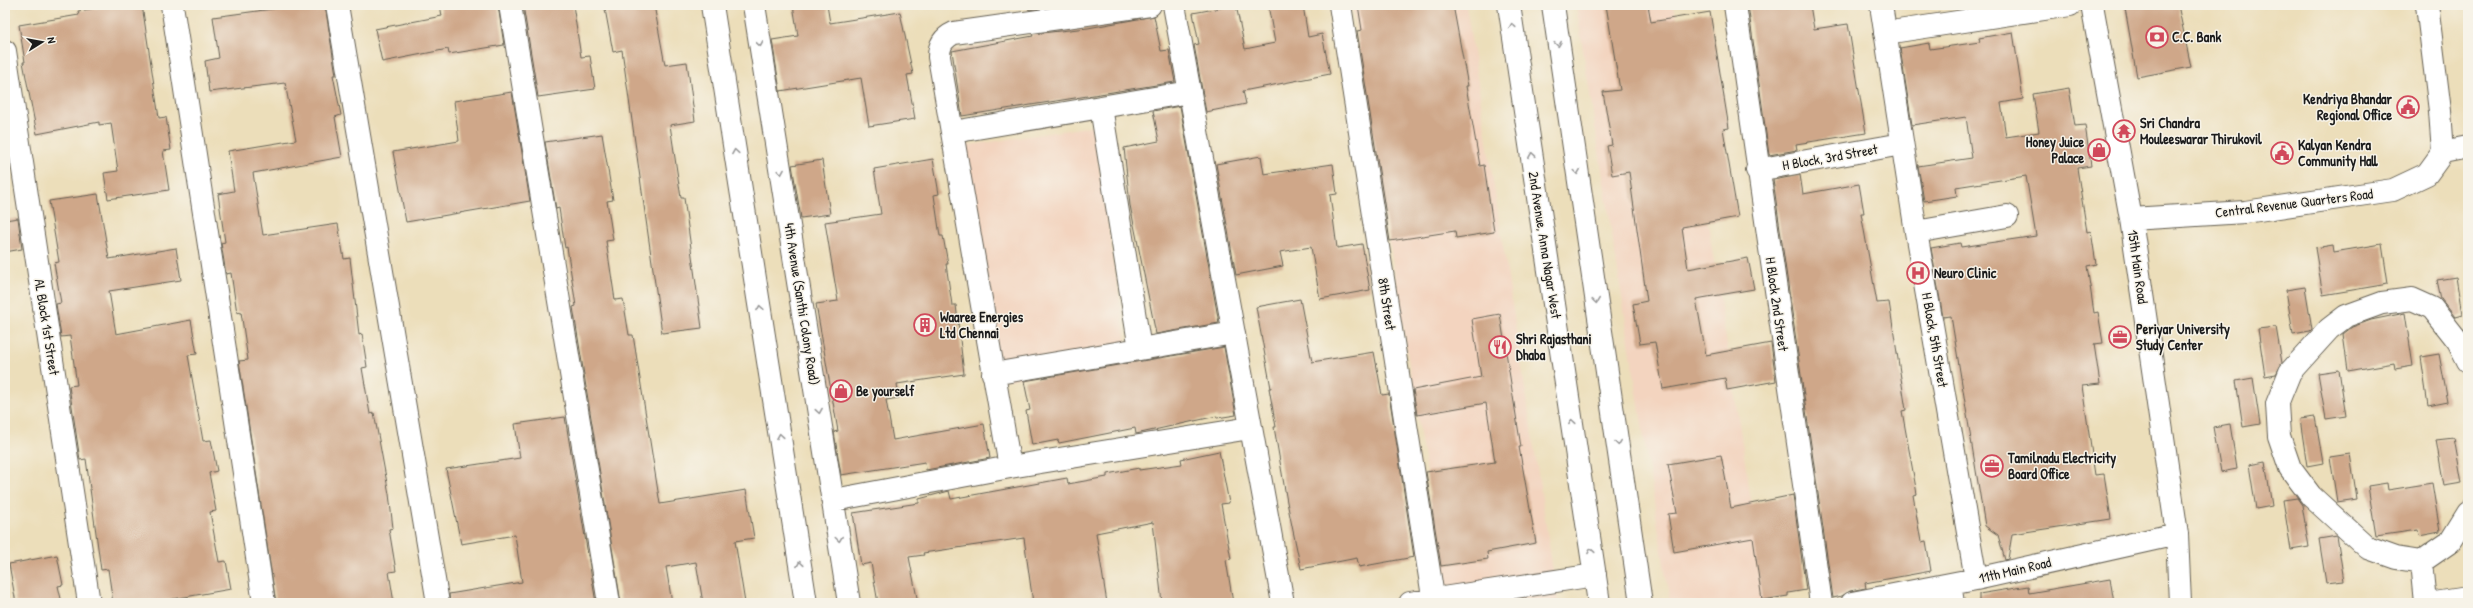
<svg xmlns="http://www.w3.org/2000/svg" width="2473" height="608" font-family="'Patrick Hand',sans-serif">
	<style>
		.built { fill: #f3d4bf }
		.building { fill: #cfa789 }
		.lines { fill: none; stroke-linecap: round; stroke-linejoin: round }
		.minor-casing { stroke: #656053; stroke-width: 24 }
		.major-casing { stroke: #656053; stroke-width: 24 }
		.minor { stroke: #fff; stroke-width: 22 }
		.major { stroke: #fff; stroke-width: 22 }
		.oneway { stroke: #999 }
		.labels { text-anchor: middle; stroke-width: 3; stroke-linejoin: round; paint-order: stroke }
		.poi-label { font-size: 14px; font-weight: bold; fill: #1c1c1c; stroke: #f7f3e8; text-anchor: start }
		.street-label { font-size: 14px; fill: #1c1c1c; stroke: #f7f3e8 }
	</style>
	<rect width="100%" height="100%" fill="#f7f3e8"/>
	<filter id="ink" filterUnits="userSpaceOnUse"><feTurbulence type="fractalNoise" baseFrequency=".025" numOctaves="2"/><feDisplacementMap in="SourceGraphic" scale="8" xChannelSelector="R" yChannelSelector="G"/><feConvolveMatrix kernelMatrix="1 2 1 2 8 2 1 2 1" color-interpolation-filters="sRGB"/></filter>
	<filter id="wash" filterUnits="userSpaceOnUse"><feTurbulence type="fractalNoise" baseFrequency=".012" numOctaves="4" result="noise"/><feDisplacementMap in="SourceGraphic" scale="16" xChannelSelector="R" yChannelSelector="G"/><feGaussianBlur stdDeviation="0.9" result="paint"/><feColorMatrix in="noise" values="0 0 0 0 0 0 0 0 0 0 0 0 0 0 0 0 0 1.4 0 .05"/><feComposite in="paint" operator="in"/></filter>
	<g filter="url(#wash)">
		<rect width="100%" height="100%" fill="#ecdeba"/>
		<path class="built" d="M1352 5H1466L1558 603H1447Z
			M1576 5H1674L1767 603H1670Z
			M1093 126 1129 361 1000 381 964 146Z"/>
		<g id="blocks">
			<path class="building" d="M114 5H142L159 118 166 117 171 150 163 151 169 190 108 199 104 173 118 171 111 123 99 125V122L37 134 23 62H25L19 25 79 15 78 11Z
				M302 5H325L336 75H333L341 115 335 117 342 157 253 173 263 235 338 224 344 259 350 258 359 335 362 334 367 367 362 368 370 414 374 413 389 494 393 528 389 529 396 571 389 572 394 603H276L239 361 248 360 241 312 237 313 231 273 226 274 221 243 225 242 218 194 234 191 228 151 296 140 285 83 209 92 205 61 219 58 213 17Z
				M440 5H498L504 45 449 54 448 49 382 62 375 29 442 16Z
				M523 5H573L581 57 590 56 595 89 538 97Z
				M626 5H654L665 65 687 62 695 121 670 125 681 198H684L702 328 662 333 622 50 613 52 605 9Z
				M793 5H827L830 23 900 12 913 74 907 75 915 119 869 126 861 78 780 91 772 40 798 36Z
				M1028 5H1059L1029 10Z
				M1236 5 1245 49 1275 43 1268 5H1303L1308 37 1322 34 1330 74 1243 91 1246 104 1206 112 1194 45 1199 44 1193 13Z
				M1358 5H1453L1468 86H1466L1480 166 1484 165 1494 232 1456 238 1455 231 1390 241 1357 31 1362 30Z
				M1606 5H1648L1651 22 1710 12 1729 128 1723 129 1738 217 1682 227 1688 269 1748 258 1754 289 1696 299 1706 355 1771 343 1776 381 1727 390 1725 378 1663 389 1655 342 1640 344 1633 304 1647 301 1629 172 1612 175 1607 146 1612 145 1603 92 1620 90Z
				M1748 5H1810L1814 29 1848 24 1866 133 1796 144 1797 150 1769 155Z
				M2144 5H2178L2191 67 2137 77 2125 8Z
				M1154 16 1161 51 1169 50 1175 82 962 116 952 51 1033 36 1032 34 1088 28Z
				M2013 32 2023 99 2001 103 2006 137 2039 132 2033 94 2069 88 2075 126 2085 125 2091 166 2077 168 2087 232 2091 231 2096 264 2087 266 2094 313 2098 312 2103 343 2094 344 2100 384 2082 386 2095 475 2104 474 2111 519 2012 534 2008 559 2005 560 1998 535 1985 526 1951 316 1943 317 1931 248 1960 243 1961 247 2036 236 2026 176 1956 187 1957 196 1924 201 1918 166 1972 158 1966 117 1912 125 1900 48 1929 43 1930 49 1980 42 1979 38Z
				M512 92 530 201 406 222 393 152 459 141 454 101Z
				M1180 106 1219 323 1156 334 1130 205 1124 148 1159 141 1153 111Z
				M602 134 613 200 607 201 613 240 606 241 615 300 623 299 629 335H633L660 504 746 490 754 538 735 541 745 603H703L696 562 666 567 672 603H621L573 307 576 306 567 247 565 248 559 208 556 209 545 142Z
				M1261 156 1264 174 1333 164 1337 194 1330 195 1337 248 1362 244 1370 290 1320 299 1311 247 1280 252 1283 266 1236 275 1216 164Z
				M933 159 939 194 934 195 940 236H943L948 264H946L952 305H956L964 374 897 384 899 398 886 400 893 440 984 424 990 458 926 470 925 462 841 475 834 432 838 431 816 304 838 301 825 222 881 214 874 169Z
				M822 160 830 214 801 218 792 165Z
				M1800 175 1803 194 1859 184 1864 213H1861L1877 303 1889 302 1906 410 1902 411 1917 494 1913 495 1921 542 1926 541 1931 571 1865 583 1866 588 1850 591 1842 596 1833 598 1773 180Z
				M98 194 109 259 176 248 181 280 109 291 116 334 191 320 197 354 188 355 203 441 211 440 217 471 209 473 216 511 210 512 219 562 226 561 231 589 150 603H113L108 569 101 570 86 459 80 460 69 386 77 385 70 336 61 337 56 304 61 303 54 263 59 262 49 201Z
				M18 218 22 249 5 252V220Z
				M2382 244 2388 284 2323 295 2315 248 2333 245 2334 252Z
				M2456 277 2462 315 2455 317 2441 299 2437 280Z
				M2305 287 2312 329 2310 331 2293 334 2286 290Z
				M1300 299 1312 362 1374 352 1382 395 1389 394 1414 557 1359 567 1357 558 1301 569 1287 502 1274 427H1276L1269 388H1271L1256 307Z
				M2405 313 2413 366 2395 369 2394 363 2348 371 2343 334 2352 327 2371 320Z
				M1500 314 1521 447H1519L1536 543 1487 552 1488 559 1441 566 1426 472 1495 462 1486 403 1417 415 1413 390 1481 377 1472 319Z
				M2276 327 2282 363 2276 374 2265 376 2258 329Z
				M1224 347 1236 415 1217 418V416L1136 434 1135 428 1059 443 1058 440 1032 445 1026 411 1030 410 1024 381Z
				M2439 354 2448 402 2428 406 2421 357Z
				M2339 370 2346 416 2326 419 2318 373Z
				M2253 378 2260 424 2243 427 2236 381Z
				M565 417 596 603H450L449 594 522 582 515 535 461 544 446 469 520 458 515 424Z
				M2315 417 2323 463 2307 466 2300 419Z
				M2230 424 2237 469 2221 472 2213 427Z
				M2454 438 2462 483 2444 486 2436 440Z
				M1219 451 1229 503 1221 504 1231 559 1226 560 1233 603H1162L1153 522 1096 533 1107 603H1033L1024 538 923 553 924 555 909 557 918 603H878L871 563 861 565 853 513 919 503V499L949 491 951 499 1067 478 1068 484 1107 477V474L1139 468V470L1182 464 1181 459Z
				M2350 454 2357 499 2337 502 2330 457Z
				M1721 455 1731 508 1793 495 1806 590 1788 593V596L1762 600 1753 538 1674 552 1668 514 1677 513 1668 464Z
				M2265 462 2272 506 2256 509 2249 465Z
				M2387 483 2388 490 2432 483 2440 532 2419 536 2418 530 2376 536 2368 486Z
				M2297 498 2302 505 2309 547 2291 550 2283 500Z
				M2337 536 2344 581 2326 583 2319 539Z
				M57 555 63 585 58 586 62 603H16L9 564Z
				M2110 579 2114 603H1979V594L2028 586 2029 593Z"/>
		</g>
	</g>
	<g filter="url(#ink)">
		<use href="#blocks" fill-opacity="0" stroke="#656053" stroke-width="1"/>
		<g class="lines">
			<g class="minor-casing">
				<path id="minor" d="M172 5 264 603
					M337 5 438 603
					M510 5 609 603
					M712 5 806 603
					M754 5 849 603
					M1174 5 1283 603
					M1340 5 1434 603
					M1735 5 1821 603
					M1881 5 1916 232 1976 579
					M2092 5 2131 219 2177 534 2180 603
					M1885 33 2070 5
					M5 51 89 603
					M1101 107 1140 349
					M953 132 1190 92
					M2443 152 2468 147
					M1757 170 1902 144
					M2131 219 2245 212 2393 190 2427 174 2443 152 2440 111 2427 5
					M1916 232 2007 216
					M993 374 1234 333
					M1010 467 939 57C939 45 943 38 954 33L1150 5
					M834 500 1010 467 1250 428
					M2421 562 2450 542 2468 513
					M1950 584 1953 603
					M1410 603 1595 575
					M1852 603 1976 579 2177 534
					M2425 603 2421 562 2396 558 2368 548 2311 496 2290 468 2279 436 2277 404 2290 372 2329 329 2346 316 2382 303 2412 299 2432 308 2458 341 2468 361
					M2435 603 2468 598"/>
			</g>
			<g class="major-casing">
				<path id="major" d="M1509 5 1599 603
					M1553 5 1641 603"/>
			</g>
			<use href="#minor" class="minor"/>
			<use href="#major" class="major"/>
		</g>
		<defs><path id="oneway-chevron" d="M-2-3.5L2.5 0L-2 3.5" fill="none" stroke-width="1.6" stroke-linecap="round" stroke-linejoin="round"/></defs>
		<g class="oneway">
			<use href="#oneway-chevron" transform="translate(1512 26) rotate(-99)"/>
			<use href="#oneway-chevron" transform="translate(760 44) rotate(81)"/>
			<use href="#oneway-chevron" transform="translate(1558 44) rotate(82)"/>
			<use href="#oneway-chevron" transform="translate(735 152) rotate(-99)"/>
			<use href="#oneway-chevron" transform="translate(1532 155) rotate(-99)"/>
			<use href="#oneway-chevron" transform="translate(781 172) rotate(81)"/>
			<use href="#oneway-chevron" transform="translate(1577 172) rotate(82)"/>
			<use href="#oneway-chevron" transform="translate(1596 301) rotate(82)"/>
			<use href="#oneway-chevron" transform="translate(760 308) rotate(-99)"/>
			<use href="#oneway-chevron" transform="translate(819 411) rotate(81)"/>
			<use href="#oneway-chevron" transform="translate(1572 422) rotate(-99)"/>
			<use href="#oneway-chevron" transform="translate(780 436) rotate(-99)"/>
			<use href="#oneway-chevron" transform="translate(1618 443) rotate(82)"/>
			<use href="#oneway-chevron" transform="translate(839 539) rotate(82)"/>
			<use href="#oneway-chevron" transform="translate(1591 551) rotate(-99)"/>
			<use href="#oneway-chevron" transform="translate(800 564) rotate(-99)"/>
		</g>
	</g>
	<defs>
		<g id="bank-ring" transform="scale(1.15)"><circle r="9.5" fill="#f7f3e8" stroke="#d1495b" stroke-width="1.5"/><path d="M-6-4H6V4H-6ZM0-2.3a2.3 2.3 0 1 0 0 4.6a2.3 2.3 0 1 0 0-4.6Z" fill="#d1495b"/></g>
		<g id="civic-ring" transform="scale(1.15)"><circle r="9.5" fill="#f7f3e8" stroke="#d1495b" stroke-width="1.5"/><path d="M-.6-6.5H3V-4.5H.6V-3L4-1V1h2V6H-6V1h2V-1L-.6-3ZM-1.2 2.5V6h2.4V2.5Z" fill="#d1495b"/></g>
		<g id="temple-ring" transform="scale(1.15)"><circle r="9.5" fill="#f7f3e8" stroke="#d1495b" stroke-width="1.5"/><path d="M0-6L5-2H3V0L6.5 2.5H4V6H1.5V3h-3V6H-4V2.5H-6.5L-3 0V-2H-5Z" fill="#d1495b"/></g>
		<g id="shop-ring" transform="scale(1.15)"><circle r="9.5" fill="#f7f3e8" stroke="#d1495b" stroke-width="1.5"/><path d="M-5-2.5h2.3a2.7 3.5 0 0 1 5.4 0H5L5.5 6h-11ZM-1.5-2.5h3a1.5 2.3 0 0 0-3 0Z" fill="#d1495b"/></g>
		<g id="hospital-ring" transform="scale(1.15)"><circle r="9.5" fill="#f7f3e8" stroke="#d1495b" stroke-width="1.5"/><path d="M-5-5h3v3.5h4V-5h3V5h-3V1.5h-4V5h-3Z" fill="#d1495b"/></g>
		<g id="building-ring" transform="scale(1.15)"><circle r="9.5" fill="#f7f3e8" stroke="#d1495b" stroke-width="1.5"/><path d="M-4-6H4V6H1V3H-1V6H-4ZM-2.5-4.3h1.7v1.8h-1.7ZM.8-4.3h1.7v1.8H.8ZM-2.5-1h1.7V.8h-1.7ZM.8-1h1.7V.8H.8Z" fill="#d1495b"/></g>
		<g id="office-ring" transform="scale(1.15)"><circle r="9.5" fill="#f7f3e8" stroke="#d1495b" stroke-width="1.5"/><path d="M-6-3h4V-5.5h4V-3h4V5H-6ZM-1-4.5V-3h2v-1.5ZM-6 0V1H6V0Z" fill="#d1495b"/></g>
		<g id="restaurant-ring" transform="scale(1.15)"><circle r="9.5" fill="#f7f3e8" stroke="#d1495b" stroke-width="1.5"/><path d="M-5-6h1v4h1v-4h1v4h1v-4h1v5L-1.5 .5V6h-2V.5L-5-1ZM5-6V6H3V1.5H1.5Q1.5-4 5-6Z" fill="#d1495b"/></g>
	</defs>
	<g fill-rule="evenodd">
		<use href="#bank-ring" x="2157" y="37"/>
		<use href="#civic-ring" x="2408" y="107"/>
		<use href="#temple-ring" x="2124" y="131"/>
		<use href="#shop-ring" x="2099" y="150"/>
		<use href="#civic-ring" x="2282" y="153"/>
		<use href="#hospital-ring" x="1918" y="273"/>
		<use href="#building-ring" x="925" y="325"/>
		<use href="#office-ring" x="2120" y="337"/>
		<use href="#restaurant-ring" x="1500" y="347"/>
		<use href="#shop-ring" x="841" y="391"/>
		<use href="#office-ring" x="1992" y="466"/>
	</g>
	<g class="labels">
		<g class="poi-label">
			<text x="2172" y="42">C.C. Bank</text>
			<text x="2392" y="104" text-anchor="end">Kendriya Bhandar<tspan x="2392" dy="16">Regional Office</tspan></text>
			<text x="2140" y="128">Sri Chandra<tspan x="2140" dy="16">Mouleeswarar Thirukovil</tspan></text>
			<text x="2084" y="147" text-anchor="end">Honey Juice<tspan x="2084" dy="16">Palace</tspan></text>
			<text x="2298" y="150">Kalyan Kendra<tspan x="2298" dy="16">Community Hall</tspan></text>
			<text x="1934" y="278">Neuro Clinic</text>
			<text x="940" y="322">Waaree Energies<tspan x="940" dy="16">Ltd Chennai</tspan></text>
			<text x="2136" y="334">Periyar University<tspan x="2136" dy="16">Study Center</tspan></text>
			<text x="1516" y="344">Shri Rajasthani<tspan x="1516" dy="16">Dhaba</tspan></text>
			<text x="856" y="396">Be yourself</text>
			<text x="2008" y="463">Tamilnadu Electricity<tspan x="2008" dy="16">Board Office</tspan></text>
		</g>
		<g class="street-label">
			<text transform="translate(1830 157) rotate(-10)" y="5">H Block, 3rd Street</text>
			<text transform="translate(2294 203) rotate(-7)" y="5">Central Revenue Quarters Road</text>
			<text transform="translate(1545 245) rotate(81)" y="5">2nd Avenue, Anna Nagar West</text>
			<text transform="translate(2138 267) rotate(82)" y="5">15th Main Road</text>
			<text transform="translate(802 304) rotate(81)" y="5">4th Avenue (Santhi Colony Road)</text>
			<text transform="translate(1387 304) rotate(81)" y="5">8th Street</text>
			<text transform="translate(1777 304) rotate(82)" y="5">H Block 2nd Street</text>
			<text transform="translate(47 327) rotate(81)" y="5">AL Block 1st Street</text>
			<text transform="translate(1935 340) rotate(80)" y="5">H Block, 5th Street</text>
			<text transform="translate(2015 570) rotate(-13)" y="5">11th Main Road</text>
		</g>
	</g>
	<rect width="2473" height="608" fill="none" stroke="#f7f3e8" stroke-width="20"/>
	<g transform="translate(42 42) rotate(79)" stroke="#f7f3e8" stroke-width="3" paint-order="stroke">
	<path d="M0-3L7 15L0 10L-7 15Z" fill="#1c1c1c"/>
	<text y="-6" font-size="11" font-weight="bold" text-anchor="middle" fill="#1c1c1c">N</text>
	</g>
</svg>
